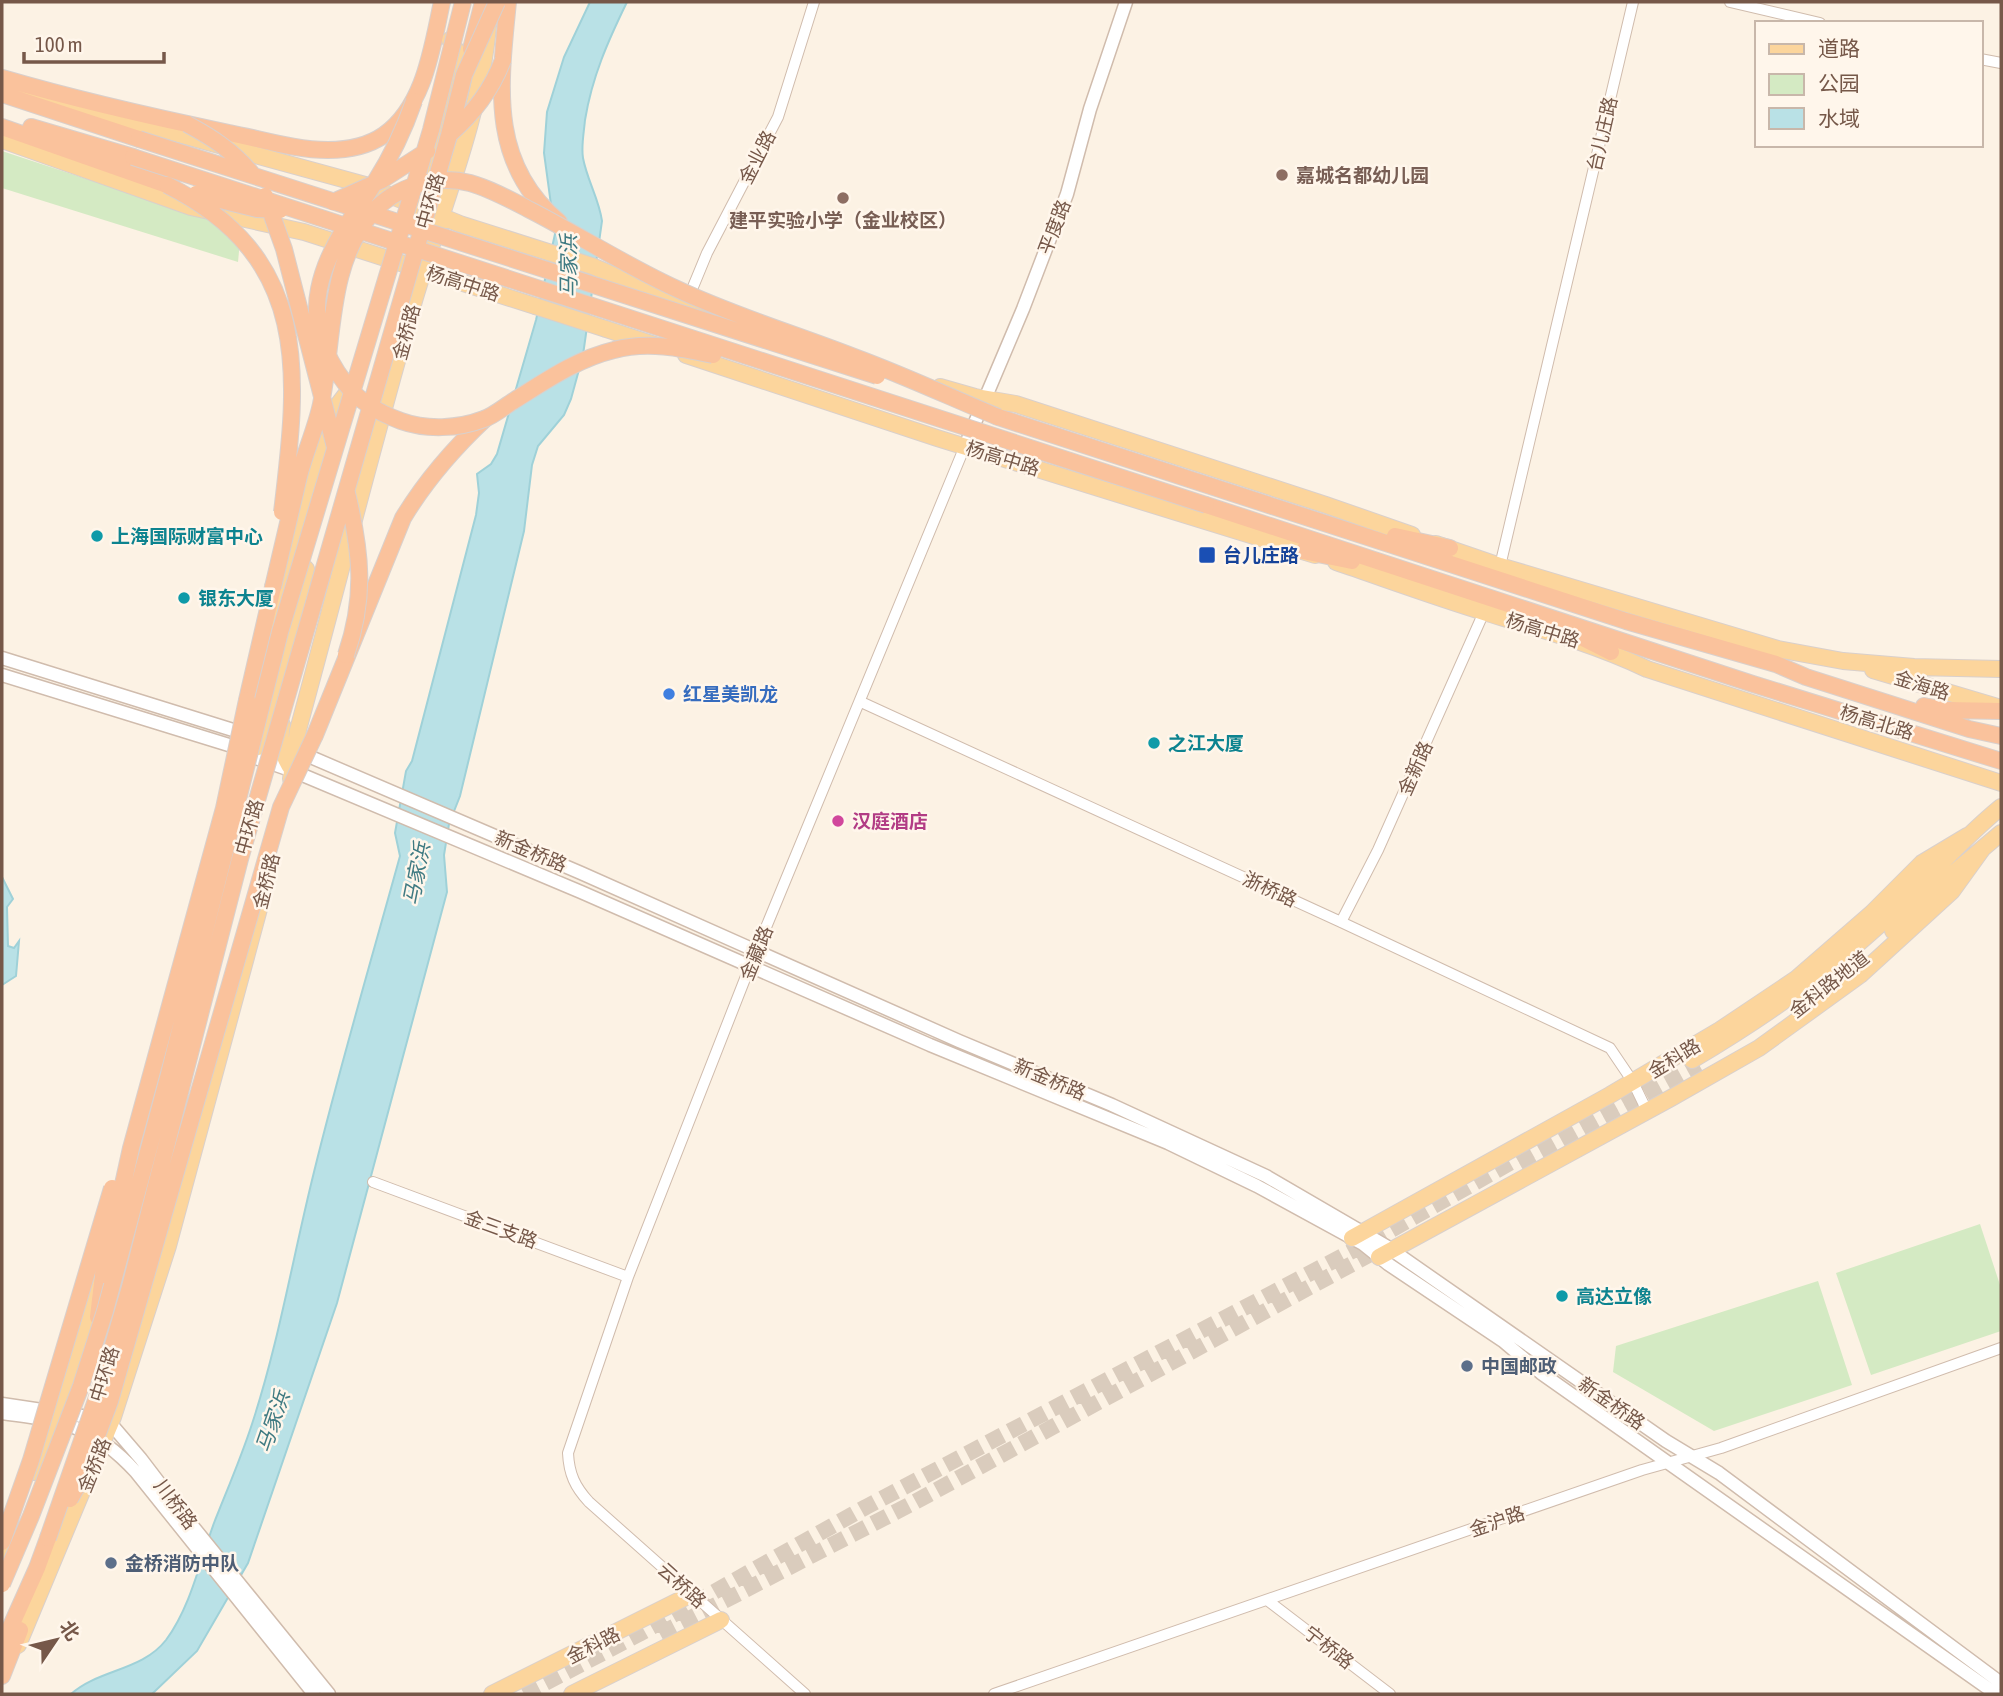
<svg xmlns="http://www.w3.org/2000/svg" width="2003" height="1696" font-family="'Asap Condensed','Noto Sans SC',sans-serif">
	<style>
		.green { fill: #d4eac3 }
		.water { fill: #b9e1e6; stroke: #9fd1d8; stroke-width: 2 }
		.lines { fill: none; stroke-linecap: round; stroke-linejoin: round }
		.primary-tunnel { stroke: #daccbd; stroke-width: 16; stroke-dasharray: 16 8; stroke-linecap: butt }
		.minor-casing { stroke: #d0bcad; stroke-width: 12 }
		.tertiary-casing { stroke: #d0bcad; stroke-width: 15 }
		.primary-casing { stroke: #d9d0cc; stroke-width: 18 }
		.trunk-casing { stroke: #d9d0cc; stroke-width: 18 }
		.minor { stroke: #fff; stroke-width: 10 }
		.tertiary { stroke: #fff; stroke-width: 12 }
		.primary { stroke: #fcd59c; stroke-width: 16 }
		.trunk { stroke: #fac29c; stroke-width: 16 }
		.primary-bridge-casing { stroke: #d9d0cc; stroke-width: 18; stroke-linecap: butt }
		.trunk-bridge-casing { stroke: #d9d0cc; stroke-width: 18; stroke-linecap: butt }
		.primary-bridge { stroke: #fcd59c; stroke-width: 16 }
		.trunk-bridge { stroke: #fac29c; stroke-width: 16 }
		.education-dot { fill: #8d6e63; stroke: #fff6eb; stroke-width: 2.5 }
		.culture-dot { fill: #0f9aa8; stroke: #fff6eb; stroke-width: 2.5 }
		.transit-dot { fill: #1a4fb4; stroke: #fff6eb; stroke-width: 2.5 }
		.shop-dot { fill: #3f7fe0; stroke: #fff6eb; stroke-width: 2.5 }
		.hotel-dot { fill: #d1479c; stroke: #fff6eb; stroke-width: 2.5 }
		.service-dot { fill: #5c6f8a; stroke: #fff6eb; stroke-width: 2.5 }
		.labels { text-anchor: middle; stroke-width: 5; stroke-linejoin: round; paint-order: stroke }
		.street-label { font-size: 19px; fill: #765849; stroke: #fff6eb }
		.education-label { font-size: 19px; font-weight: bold; fill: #785e54; stroke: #fff6eb; text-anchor: start }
		.culture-label { font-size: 19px; font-weight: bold; fill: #0d838f; stroke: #fff6eb; text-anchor: start }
		.transit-label { font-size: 19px; font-weight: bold; fill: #164399; stroke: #fff6eb; text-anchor: start }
		.shop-label { font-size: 19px; font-weight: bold; fill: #366cbe; stroke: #fff6eb; text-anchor: start }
		.hotel-label { font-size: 19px; font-weight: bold; fill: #b23c85; stroke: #fff6eb; text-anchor: start }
		.service-label { font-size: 19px; font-weight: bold; fill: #4e5e75; stroke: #fff6eb; text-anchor: start }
		.water-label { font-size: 21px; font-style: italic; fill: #3f7a82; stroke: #fff6eb }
	</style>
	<rect width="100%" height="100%" fill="#fcf2e4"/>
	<path class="green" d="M2 151 241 230 238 262 2 188Z
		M1980 1224 2001 1288V1331L1871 1375 1836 1273Z
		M1818 1281 1852 1385 1714 1431 1613 1372 1616 1346Z"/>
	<path class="water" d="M590 2H627C608 41 592 77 585 120 584 132 581 146 583 158 587 180 599 199 602 221L583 355 571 399 564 415 538 446 532 465 524 531 460 796 449 824 444 855 447 892 337 1303 248 1563 197 1651 152 1694H71C99 1669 142 1671 166 1640 191 1606 200 1561 214 1523 227 1490 241 1458 252 1424 279 1342 293 1256 314 1172 340 1066 371 961 400 856L395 833 406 771 412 761 476 515 479 493 477 474 491 464 497 454 536 320 555 234 544 153 547 112 564 57Z
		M2 877 13 899 7 907 8 946 14 948 19 941 16 976 2 985Z"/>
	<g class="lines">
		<path class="primary-tunnel" d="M1523 1170 1702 1070
			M660 1634 913 1503 1387 1245
			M524 1694 639 1634 866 1507 1375 1239 1692 1060"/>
		<g class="minor-casing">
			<path id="minor" d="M1730 2 1820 23
				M1980 59 2001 63
				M688 299 707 253 778 117 814 2
				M1500 566 1633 2
				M861 702 1341 922 1610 1048 1633 1082 1647 1111
				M1341 922 1378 850 1484 612
				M373 1182 628 1277
				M1267 1600 1390 1694
				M805 1694 589 1502C575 1487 569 1474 568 1453L628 1277 750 966 965 446
				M994 1694 1642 1470 1721 1448 2001 1348"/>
		</g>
		<g class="tertiary-casing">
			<path id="tertiary" d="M965 446 1023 309 1067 194 1090 109 1126 2
				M2 658 249 735
				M2 675 232 746 253 757 293 771 581 892 930 1045 1168 1143 1257 1186 1363 1244 1388 1264 1503 1341 1541 1373 1996 1694
				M299 752 581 873 959 1041 1112 1105 1266 1176 1386 1246 1666 1441 1719 1473 2001 1683
				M2 1404 82 1416 111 1424 141 1459 186 1518 329 1694
				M2 1413C63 1421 93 1425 136 1472L314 1694"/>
		</g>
		<g class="primary-casing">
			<path id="primary" d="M18 90 365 185 460 224 592 266 698 311
				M2 140 191 207 304 232 535 306
				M426 186 459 65 457 52 450 40
				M606 329 655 345
				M686 355 937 438 1315 555
				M940 387 975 397 1016 404 1326 505 1412 535
				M1436 544 1500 566 1778 649 1843 661 1914 667 2001 669
				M1336 562C1386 579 1435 597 1484 612 1540 629 1594 644 1647 669L2001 783
				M274 627 328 425 335 409 350 389
				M1873 670 2001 708
				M282 725C278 742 283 757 293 771
				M258 747 306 569
				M291 779 298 730C337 587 373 443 414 301 440 212 480 120 488 26
				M1893 931 1944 881 2001 833
				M1692 1060C1758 1021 1821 978 1878 926 1920 887 1957 843 2001 807
				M133 1169 179 1006
				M1352 1238 1610 1095 1720 1030 1796 979 1872 913 1922 863 1967 836
				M1379 1257 1671 1098 1759 1048 1860 975 1952 891 1983 848
				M34 1472 61 1398 98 1277
				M2 1558 13 1529
				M18 1645 113 1417 168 1246 259 909
				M492 1694 692 1594
				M572 1694 721 1620"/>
		</g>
		<g class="trunk-casing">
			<path id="trunk" d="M508 2C500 84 488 163 559 222
				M471 49 483 2
				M2 78C77 100 152 117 229 133 261 139 295 150 328 150 348 150 368 146 384 135 425 106 432 47 442 2
				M2 94 139 139
				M2 127 167 185
				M31 127 133 157
				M998 417 1626 621 1776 664 1806 677 1969 729 2001 736
				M1206 505 1753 684 2001 761
				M1395 536 1450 548
				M1303 551 1352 561
				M1571 632 1611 652
				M247 700 273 587
				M1924 706 1946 710 2001 711
				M315 735 403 518C426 480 453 449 485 419
				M98 1317 103 1275
				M2 1646 37 1568 48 1538
				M2 1676 20 1630"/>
		</g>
		<use href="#minor" class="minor"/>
		<use href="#tertiary" class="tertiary"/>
		<use href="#primary" class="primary"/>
		<use href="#trunk" class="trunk"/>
		<g class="primary-bridge-casing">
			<path id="primary-bridge" d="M535 306 606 329"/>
		</g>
		<g class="trunk-bridge-casing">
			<path id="trunk-bridge" d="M414 101C404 130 391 157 375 182 353 217 327 248 319 289 312 323 324 356 345 383 359 402 379 413 401 421 426 430 458 429 484 419 495 415 505 406 515 400 547 380 577 359 614 350 647 341 681 348 713 355
				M187 124C213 138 233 151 252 174
				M450 134C474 113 492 89 503 60
				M139 139 877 376
				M133 157 1206 505
				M167 185C312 258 299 372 282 512
				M196 194 257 209 280 210
				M265 196 284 249 335 447
				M333 202 382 180 427 151
				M273 587C282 550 290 513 299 476 305 452 316 428 321 404 334 341 327 265 372 213 396 186 436 174 470 183 491 189 511 200 530 210 579 235 626 266 677 289 734 316 795 334 854 357 903 375 950 397 998 417
				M346 655C366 596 361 552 347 493
				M103 1275 131 1148 224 808 247 700
				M70 1499 80 1481 110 1401 281 807 315 735
				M48 1538 102 1383 130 1287 240 859 449 135 464 75 497 2
				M2 1542 31 1460 112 1188
				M2 1584 31 1516 81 1386 105 1311 169 1074 280 632 431 130 463 2"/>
		</g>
		<use href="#primary-bridge" class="primary-bridge"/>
		<use href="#trunk-bridge" class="trunk-bridge"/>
	</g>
	<g class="education-dot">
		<circle cx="1282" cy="175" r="7"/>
		<circle cx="843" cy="198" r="7"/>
	</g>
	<g class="culture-dot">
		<circle cx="97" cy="536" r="7"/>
		<circle cx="184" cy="598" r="7"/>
		<circle cx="1154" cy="743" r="7"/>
		<circle cx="1562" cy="1296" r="7"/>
	</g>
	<rect class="transit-dot" x="1198" y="546" width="18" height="18" rx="3.5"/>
	<circle class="shop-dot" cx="669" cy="694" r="7"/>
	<circle class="hotel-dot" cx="838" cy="821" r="7"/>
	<g class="service-dot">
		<circle cx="1467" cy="1366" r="7"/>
		<circle cx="111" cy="1563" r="7"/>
	</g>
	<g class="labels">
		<g class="street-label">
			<text transform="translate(1602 134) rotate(-77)" y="7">台儿庄路</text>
			<text transform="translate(757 157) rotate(-63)" y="7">金业路</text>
			<text transform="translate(430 201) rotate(-74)" y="7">中环路</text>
			<text transform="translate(1054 227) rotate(-69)" y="7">平度路</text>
			<text transform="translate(463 283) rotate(18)" y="7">杨高中路</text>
			<text transform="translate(406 332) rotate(-75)" y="7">金桥路</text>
			<text transform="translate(1003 458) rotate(17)" y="7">杨高中路</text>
			<text transform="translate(1543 630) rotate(17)" y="7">杨高中路</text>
			<text transform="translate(1922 685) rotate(17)" y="7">金海路</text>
			<text transform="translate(1877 722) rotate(17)" y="7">杨高北路</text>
			<text transform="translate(1415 768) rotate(-66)" y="7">金新路</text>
			<text transform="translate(249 827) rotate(-74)" y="7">中环路</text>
			<text transform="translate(531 851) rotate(23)" y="7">新金桥路</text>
			<text transform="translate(266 881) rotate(-76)" y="7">金桥路</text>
			<text transform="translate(1270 889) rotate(25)" y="7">浙桥路</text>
			<text transform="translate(756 953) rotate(-68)" y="7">金藏路</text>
			<text transform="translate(1829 984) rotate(-38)" y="7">金科路地道</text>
			<text transform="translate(1674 1058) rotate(-31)" y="7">金科路</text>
			<text transform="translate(1050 1079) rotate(23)" y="7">新金桥路</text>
			<text transform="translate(501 1229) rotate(20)" y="7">金三支路</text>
			<text transform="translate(104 1374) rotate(-73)" y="7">中环路</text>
			<text transform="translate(1612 1403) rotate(35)" y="7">新金桥路</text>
			<text transform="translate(94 1465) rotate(-68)" y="7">金桥路</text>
			<text transform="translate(176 1504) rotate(53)" y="7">川桥路</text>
			<text transform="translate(1497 1521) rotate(-19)" y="7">金沪路</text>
			<text transform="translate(682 1585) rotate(42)" y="7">云桥路</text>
			<text transform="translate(593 1645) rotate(-27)" y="7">金科路</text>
			<text transform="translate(1329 1647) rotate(38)" y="7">宁桥路</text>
		</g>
		<g class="education-label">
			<text x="1296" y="182">嘉城名都幼儿园</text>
			<text x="843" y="227" text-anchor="middle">建平实验小学（金业校区）</text>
		</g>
		<g class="culture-label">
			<text x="111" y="543">上海国际财富中心</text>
			<text x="198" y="605">银东大厦</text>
			<text x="1168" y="750">之江大厦</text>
			<text x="1576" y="1303">高达立像</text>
		</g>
		<g class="transit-label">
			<text x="1223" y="562">台儿庄路</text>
		</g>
		<g class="shop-label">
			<text x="683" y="701">红星美凯龙</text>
		</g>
		<g class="hotel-label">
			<text x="852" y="828">汉庭酒店</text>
		</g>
		<g class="service-label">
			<text x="1481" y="1373">中国邮政</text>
			<text x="125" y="1570">金桥消防中队</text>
		</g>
		<g class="water-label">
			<text transform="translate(569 266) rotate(-90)" y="7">马家浜</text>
			<text transform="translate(417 874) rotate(-79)" y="7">马家浜</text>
			<text transform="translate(273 1422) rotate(-71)" y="7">马家浜</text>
		</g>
	</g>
	<rect width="2003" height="1696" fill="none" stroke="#765849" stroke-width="7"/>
	<rect x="1755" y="21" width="228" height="126" fill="#fff6eb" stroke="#c8b7aa" stroke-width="2"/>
	<rect x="1769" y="44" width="35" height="10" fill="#fcd59c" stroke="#c8b7aa" stroke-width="2"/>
	<text x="1818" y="56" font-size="21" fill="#765849">道路</text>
	<rect x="1769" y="74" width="35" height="21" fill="#d4eac3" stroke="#c8b7aa" stroke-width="2"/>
	<text x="1818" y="91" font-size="21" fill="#765849">公园</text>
	<rect x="1769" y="108" width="35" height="21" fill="#b9e1e6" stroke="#c8b7aa" stroke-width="2"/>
	<text x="1818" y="126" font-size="21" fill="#765849">水域</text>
	<g transform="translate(56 1640) rotate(55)" stroke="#fff6eb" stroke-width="5" paint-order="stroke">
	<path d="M0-5L12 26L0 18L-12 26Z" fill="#765849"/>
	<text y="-10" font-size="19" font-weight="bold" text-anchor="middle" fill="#765849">北</text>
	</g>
	<path d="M24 52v10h140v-10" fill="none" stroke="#765849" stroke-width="3.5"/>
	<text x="35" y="52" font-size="21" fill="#765849" stroke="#fff6eb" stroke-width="5" paint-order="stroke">100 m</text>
</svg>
